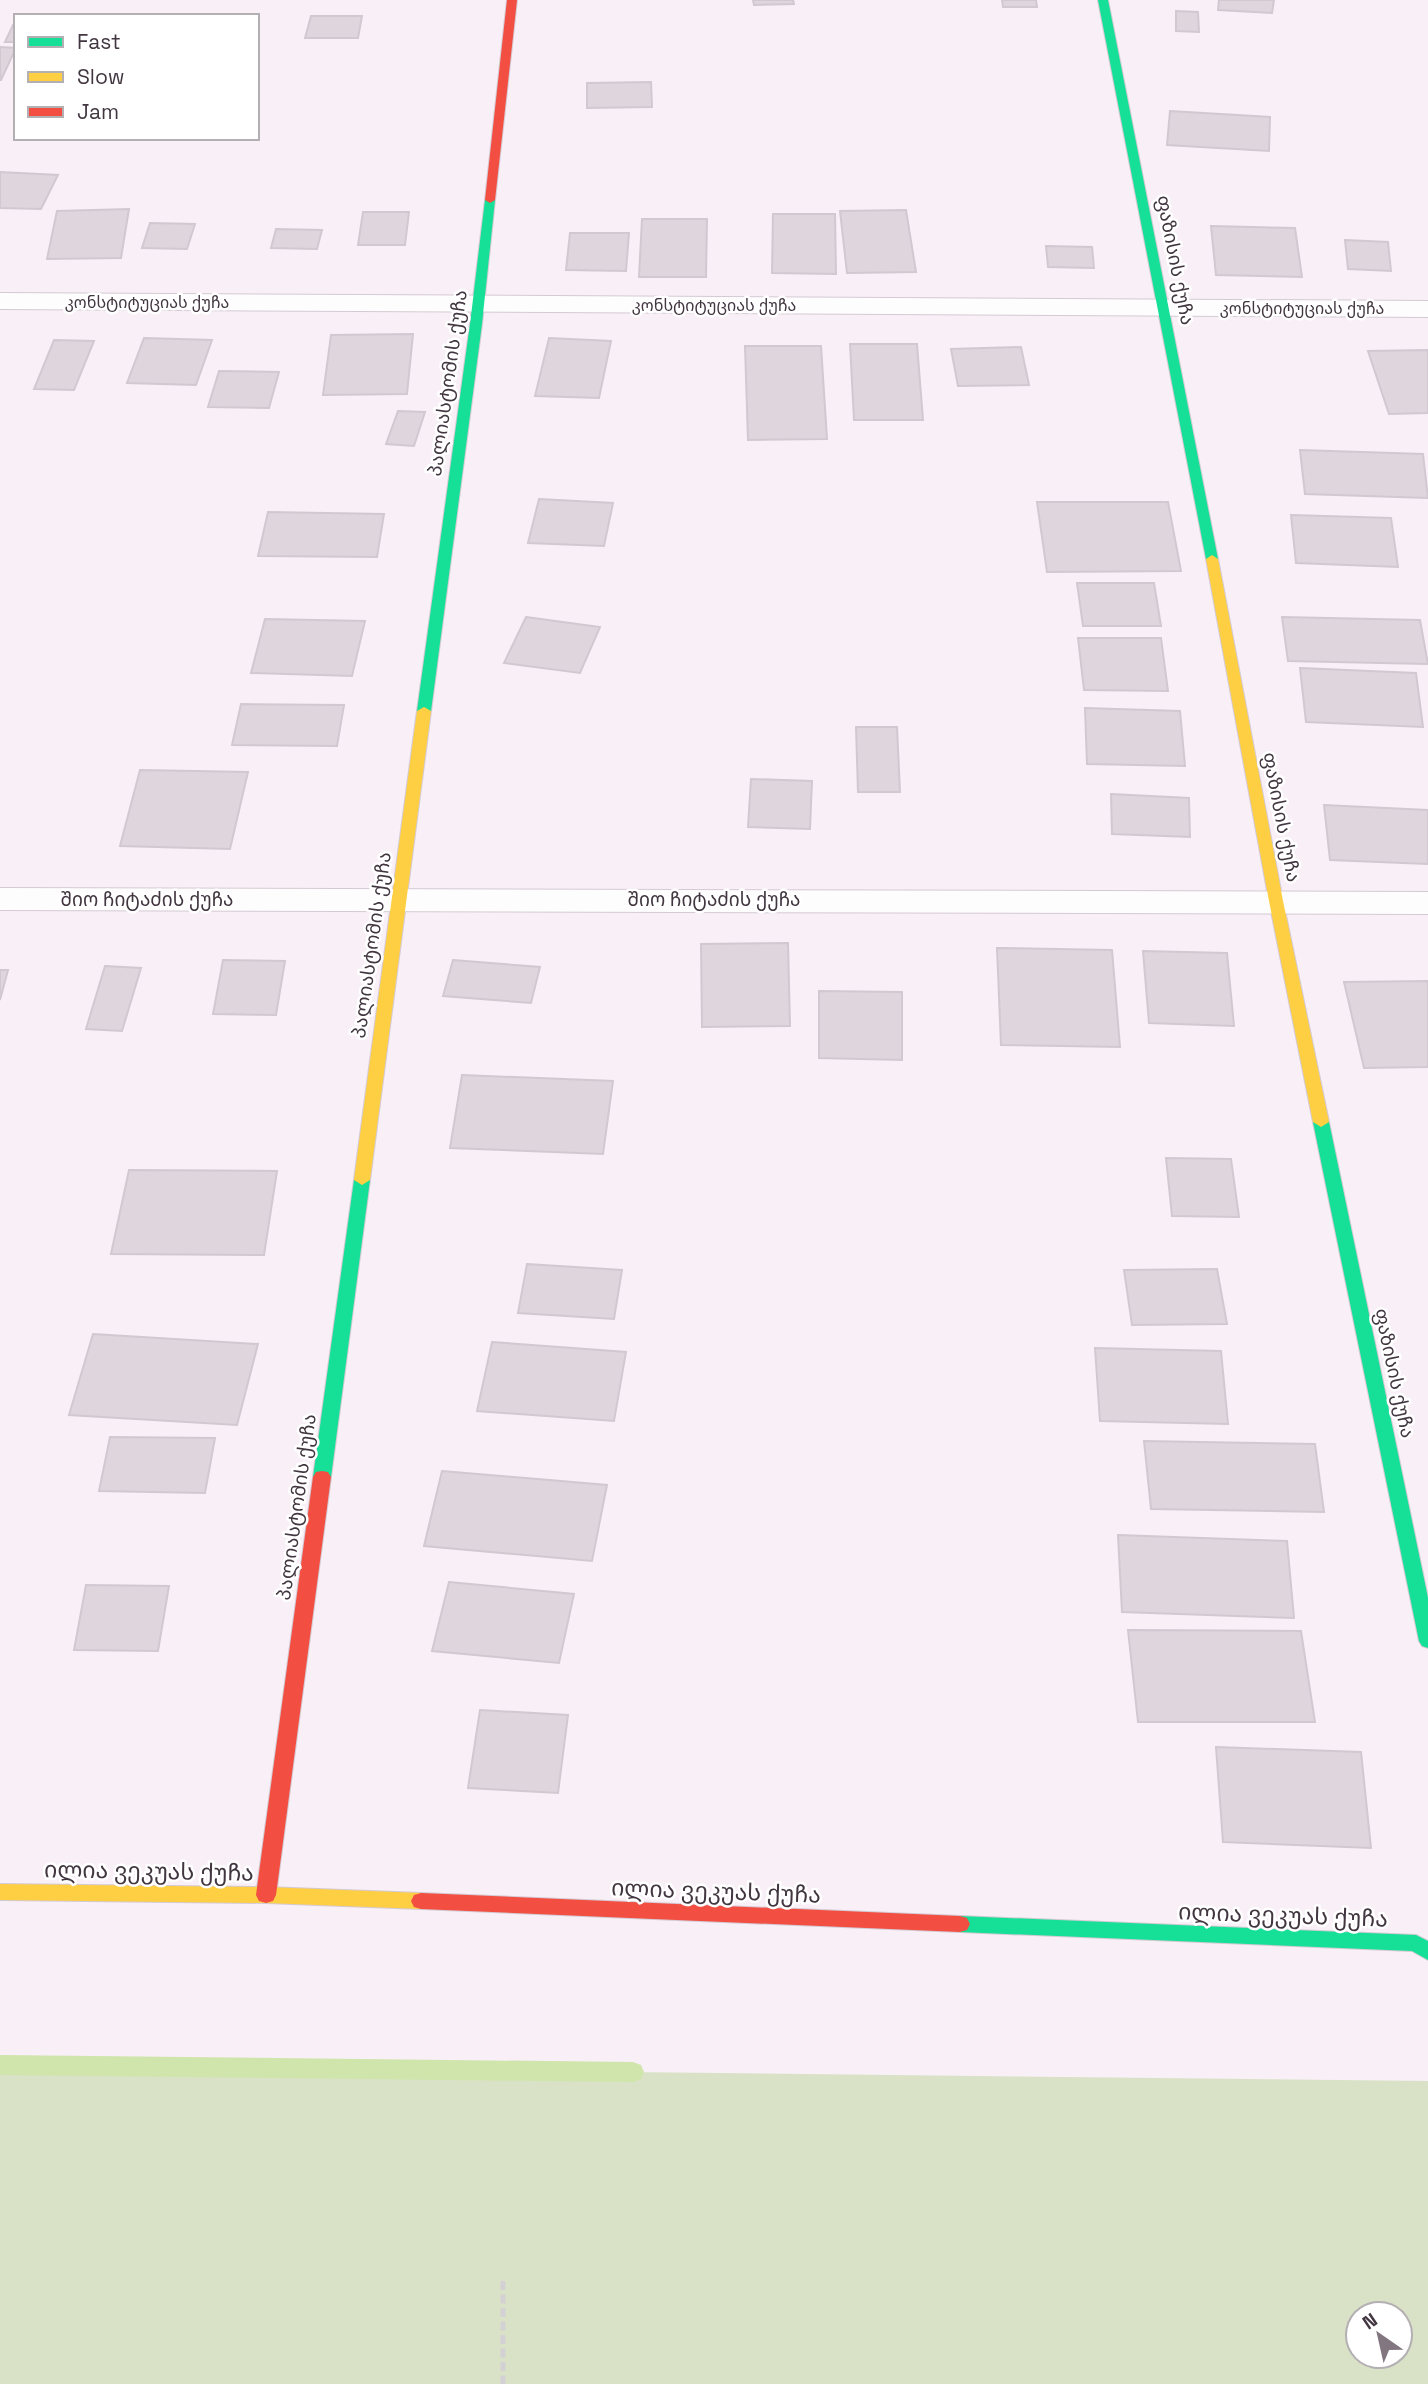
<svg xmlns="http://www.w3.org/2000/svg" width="1428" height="2384" font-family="'Space Grotesk','Noto Sans Georgian',sans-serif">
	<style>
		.green { fill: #d9e2c6; fill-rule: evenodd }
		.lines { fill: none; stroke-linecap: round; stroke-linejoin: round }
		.stream { fill: #d0e5ab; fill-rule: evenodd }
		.building { fill: #ded5dd; stroke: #d2c8d1; stroke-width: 2 }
		.street-casing { stroke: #d4cad3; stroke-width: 2 }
		.fast-casing { stroke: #d4cad3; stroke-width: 2 }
		.slow-casing { stroke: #d4cad3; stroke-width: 2 }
		.jam-casing { stroke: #d4cad3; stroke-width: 2 }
		.path { stroke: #d4d1d4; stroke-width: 5; stroke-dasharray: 9 4.5; stroke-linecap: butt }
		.street { fill: #fefdfe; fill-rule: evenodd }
		.fast { fill: #16e098; fill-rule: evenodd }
		.slow { fill: #ffcf43; fill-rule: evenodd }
		.jam { fill: #f24e42; fill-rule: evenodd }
		.labels { text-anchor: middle; stroke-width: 5; stroke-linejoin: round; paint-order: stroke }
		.far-street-label { font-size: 16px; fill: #423741; stroke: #fff }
		.street-label { font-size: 19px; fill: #423741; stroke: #fff }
		.near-street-label { font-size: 23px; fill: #423741; stroke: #fff }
	</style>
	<rect width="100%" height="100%" fill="#f8eff7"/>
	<path class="green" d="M0 2065 1428 2081V2384H0ZM1358 2314H1400V2356H1358Z"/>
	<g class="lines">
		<path class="stream" d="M0 2055 633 2062 641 2065 644 2072 641 2079 633 2082 0 2075Z"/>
	</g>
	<path class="building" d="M753 0H793L794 4 754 5Z
		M1002 0H1036L1037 7H1003Z
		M1219 0H1274L1272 13 1218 10Z
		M1176 11 1198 12 1199 32 1176 31Z
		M311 16H362L358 38H305Z
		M13 25H16V42H5Z
		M0 47 16 48 1 80H0Z
		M651 82 652 107 587 108V83Z
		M1170 111 1270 117 1269 151 1167 145Z
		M0 172 58 175 41 209 0 208Z
		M129 209 121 258 47 259 57 211Z
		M906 210 916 272 847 273 840 211Z
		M363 212H409L405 245H358Z
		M773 214H835L836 274 772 273Z
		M642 219H707L706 277H639Z
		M150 223 195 224 187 249 142 248Z
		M1211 226 1295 228 1302 277 1216 275Z
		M276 229 322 230 317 249 271 248Z
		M570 233H629L626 271 566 270Z
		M1345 240 1388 242 1391 271 1348 269Z
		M1046 246 1092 247 1094 268 1048 267Z
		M413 334 407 394 323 395 331 335Z
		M144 338 212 340 196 385 127 383Z
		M549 338 611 341 599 398 535 396Z
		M54 340 94 341 74 390 34 389Z
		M850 344H917L923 420H854Z
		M745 346H821L827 439 748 440Z
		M1021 347 1029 385 958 386 951 349Z
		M1428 350V413L1389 414 1368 351Z
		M219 371 279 372 269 408 208 407Z
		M398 411 425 412 414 446 386 444Z
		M1300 450 1423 454 1428 498 1305 494Z
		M539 499 613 503 604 546 528 543Z
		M1037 502H1168L1181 571 1047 572Z
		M268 512 384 514 377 557 258 556Z
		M1291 515 1391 518 1398 567 1296 563Z
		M1077 583H1154L1161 626H1083Z
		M526 617 600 627 580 673 504 663Z
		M1282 617 1420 620 1428 664 1288 661Z
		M265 619 365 621 352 676 251 673Z
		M1078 638H1161L1168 691 1084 690Z
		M1300 668 1416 673 1423 727 1306 722Z
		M241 704 344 705 337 746 232 745Z
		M1085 708 1180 711 1185 766 1087 764Z
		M856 727H897L900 792H858Z
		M140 770 248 772 230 849 120 846Z
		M751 779 812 781 810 829 748 827Z
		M1111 794 1189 798 1190 837 1112 834Z
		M1324 805 1428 810V864L1330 860Z
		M788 943 790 1026 702 1027 701 944Z
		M997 948 1112 950 1120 1047 1001 1045Z
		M1143 951 1227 953 1234 1026 1149 1023Z
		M223 960 285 961 276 1015 213 1014Z
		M453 960 540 967 531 1003 443 996Z
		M105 966 141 968 122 1031 86 1029Z
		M0 970H8L0 1000Z
		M1428 981V1067L1364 1068 1344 982Z
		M819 991 902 992V1060L819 1058Z
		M462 1075 613 1081 603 1154 450 1148Z
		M1166 1158 1231 1159 1239 1217 1172 1216Z
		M129 1170 277 1171 264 1255 111 1254Z
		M527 1264 622 1270 614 1319 518 1313Z
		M1217 1269 1227 1324 1132 1325 1124 1270Z
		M93 1334 258 1344 237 1425 69 1415Z
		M492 1342 626 1352 614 1421 477 1411Z
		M1095 1348 1221 1351 1228 1424 1100 1421Z
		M110 1437 215 1438 205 1493 99 1491Z
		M1144 1441 1315 1444 1324 1512 1151 1509Z
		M442 1471 607 1485 592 1561 424 1546Z
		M1118 1535 1287 1541 1294 1618 1122 1612Z
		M449 1582 574 1594 559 1663 432 1651Z
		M86 1585 169 1586 158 1651 74 1650Z
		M1128 1630 1301 1631 1315 1722H1138Z
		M480 1710 568 1715 558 1793 468 1788Z
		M1216 1747 1361 1752 1371 1848 1223 1842Z"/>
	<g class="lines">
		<g class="street-casing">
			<path id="street" d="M0 293 1428 301V317L0 309Z
				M0 888 1428 892V914L0 910Z"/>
		</g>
		<g class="fast-casing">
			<path id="fast" d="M1098 0H1108L1218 559 1212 563 1206 559Z
				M490 197 495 200 482 324 431 711 424 715 417 711 470 324 485 200Z
				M1321 1117 1329 1122 1428 1598V1648L1422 1646 1419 1641 1313 1122Z
				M362 1175 370 1180 331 1477 328 1482H316L313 1477 354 1180Z
				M960 1916 1416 1935 1428 1941V1960L1412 1951 960 1932 953 1930 950 1924 953 1918Z"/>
		</g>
		<g class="slow-casing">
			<path id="slow" d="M1212 555 1218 559 1283 901 1329 1122 1321 1127 1313 1122 1269 901 1206 559Z
				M424 707 431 711 370 1180 362 1185 354 1180 417 711Z
				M0 1884 266 1887 421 1893 428 1895 431 1901 428 1907 421 1909 266 1903 0 1900Z"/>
		</g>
		<g class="jam-casing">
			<path id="jam" d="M507 0H517L495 200 490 203 485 200Z
				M322 1471 328 1472 331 1477 276 1895 273 1901 266 1903 259 1901 256 1895 313 1477 316 1472Z
				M421 1893 960 1916 967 1918 970 1924 967 1930 960 1932 421 1909 414 1907 411 1901 414 1895Z"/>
		</g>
		<path class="path" d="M503 2281V2384"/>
		<use href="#street" class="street"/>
		<use href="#fast" class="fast"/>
		<use href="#slow" class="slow"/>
		<use href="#jam" class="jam"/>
	</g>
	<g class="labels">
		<g class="far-street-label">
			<text x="147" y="308">კონსტიტუციას ქუჩა</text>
			<text x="714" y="311">კონსტიტუციას ქუჩა</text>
			<text x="1302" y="314">კონსტიტუციას ქუჩა</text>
		</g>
		<g class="street-label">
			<text transform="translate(1176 260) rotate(79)" y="7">ფაზისის ქუჩა</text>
			<text transform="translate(447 383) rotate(-82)" y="7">პალიასტომის ქუჩა</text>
			<text transform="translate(1282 817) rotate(79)" y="7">ფაზისის ქუჩა</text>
			<text x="147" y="906">შიო ჩიტაძის ქუჩა</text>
			<text x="714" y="906">შიო ჩიტაძის ქუჩა</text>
			<text transform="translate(371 945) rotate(-82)" y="7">პალიასტომის ქუჩა</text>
			<text transform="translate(1395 1373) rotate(78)" y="7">ფაზისის ქუჩა</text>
			<text transform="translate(296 1507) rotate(-82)" y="7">პალიასტომის ქუჩა</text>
		</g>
		<g class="near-street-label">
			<text transform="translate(149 1871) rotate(1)" y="8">ილია ვეკუას ქუჩა</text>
			<text transform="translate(716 1891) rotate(2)" y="8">ილია ვეკუას ქუჩა</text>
			<text transform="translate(1283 1915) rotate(2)" y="8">ილია ვეკუას ქუჩა</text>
		</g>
	</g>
	<rect x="14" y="14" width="245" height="126" fill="#ffffff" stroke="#b3afb3" stroke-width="2"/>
	<rect x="28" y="37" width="35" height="10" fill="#16e098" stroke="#b3afb3" stroke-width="2"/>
	<text x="77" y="49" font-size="21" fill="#423741">Fast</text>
	<rect x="28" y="72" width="35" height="10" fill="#ffcf43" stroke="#b3afb3" stroke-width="2"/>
	<text x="77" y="84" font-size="21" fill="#423741">Slow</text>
	<rect x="28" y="107" width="35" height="10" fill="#f24e42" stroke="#b3afb3" stroke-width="2"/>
	<text x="77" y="119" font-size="21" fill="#423741">Jam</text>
	<g transform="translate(1379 2335) rotate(326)"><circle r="33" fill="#ffffff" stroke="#b3afb3" stroke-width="2"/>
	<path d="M0-5L12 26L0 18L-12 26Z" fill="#827781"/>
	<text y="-10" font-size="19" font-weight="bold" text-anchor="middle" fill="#423741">N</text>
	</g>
</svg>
